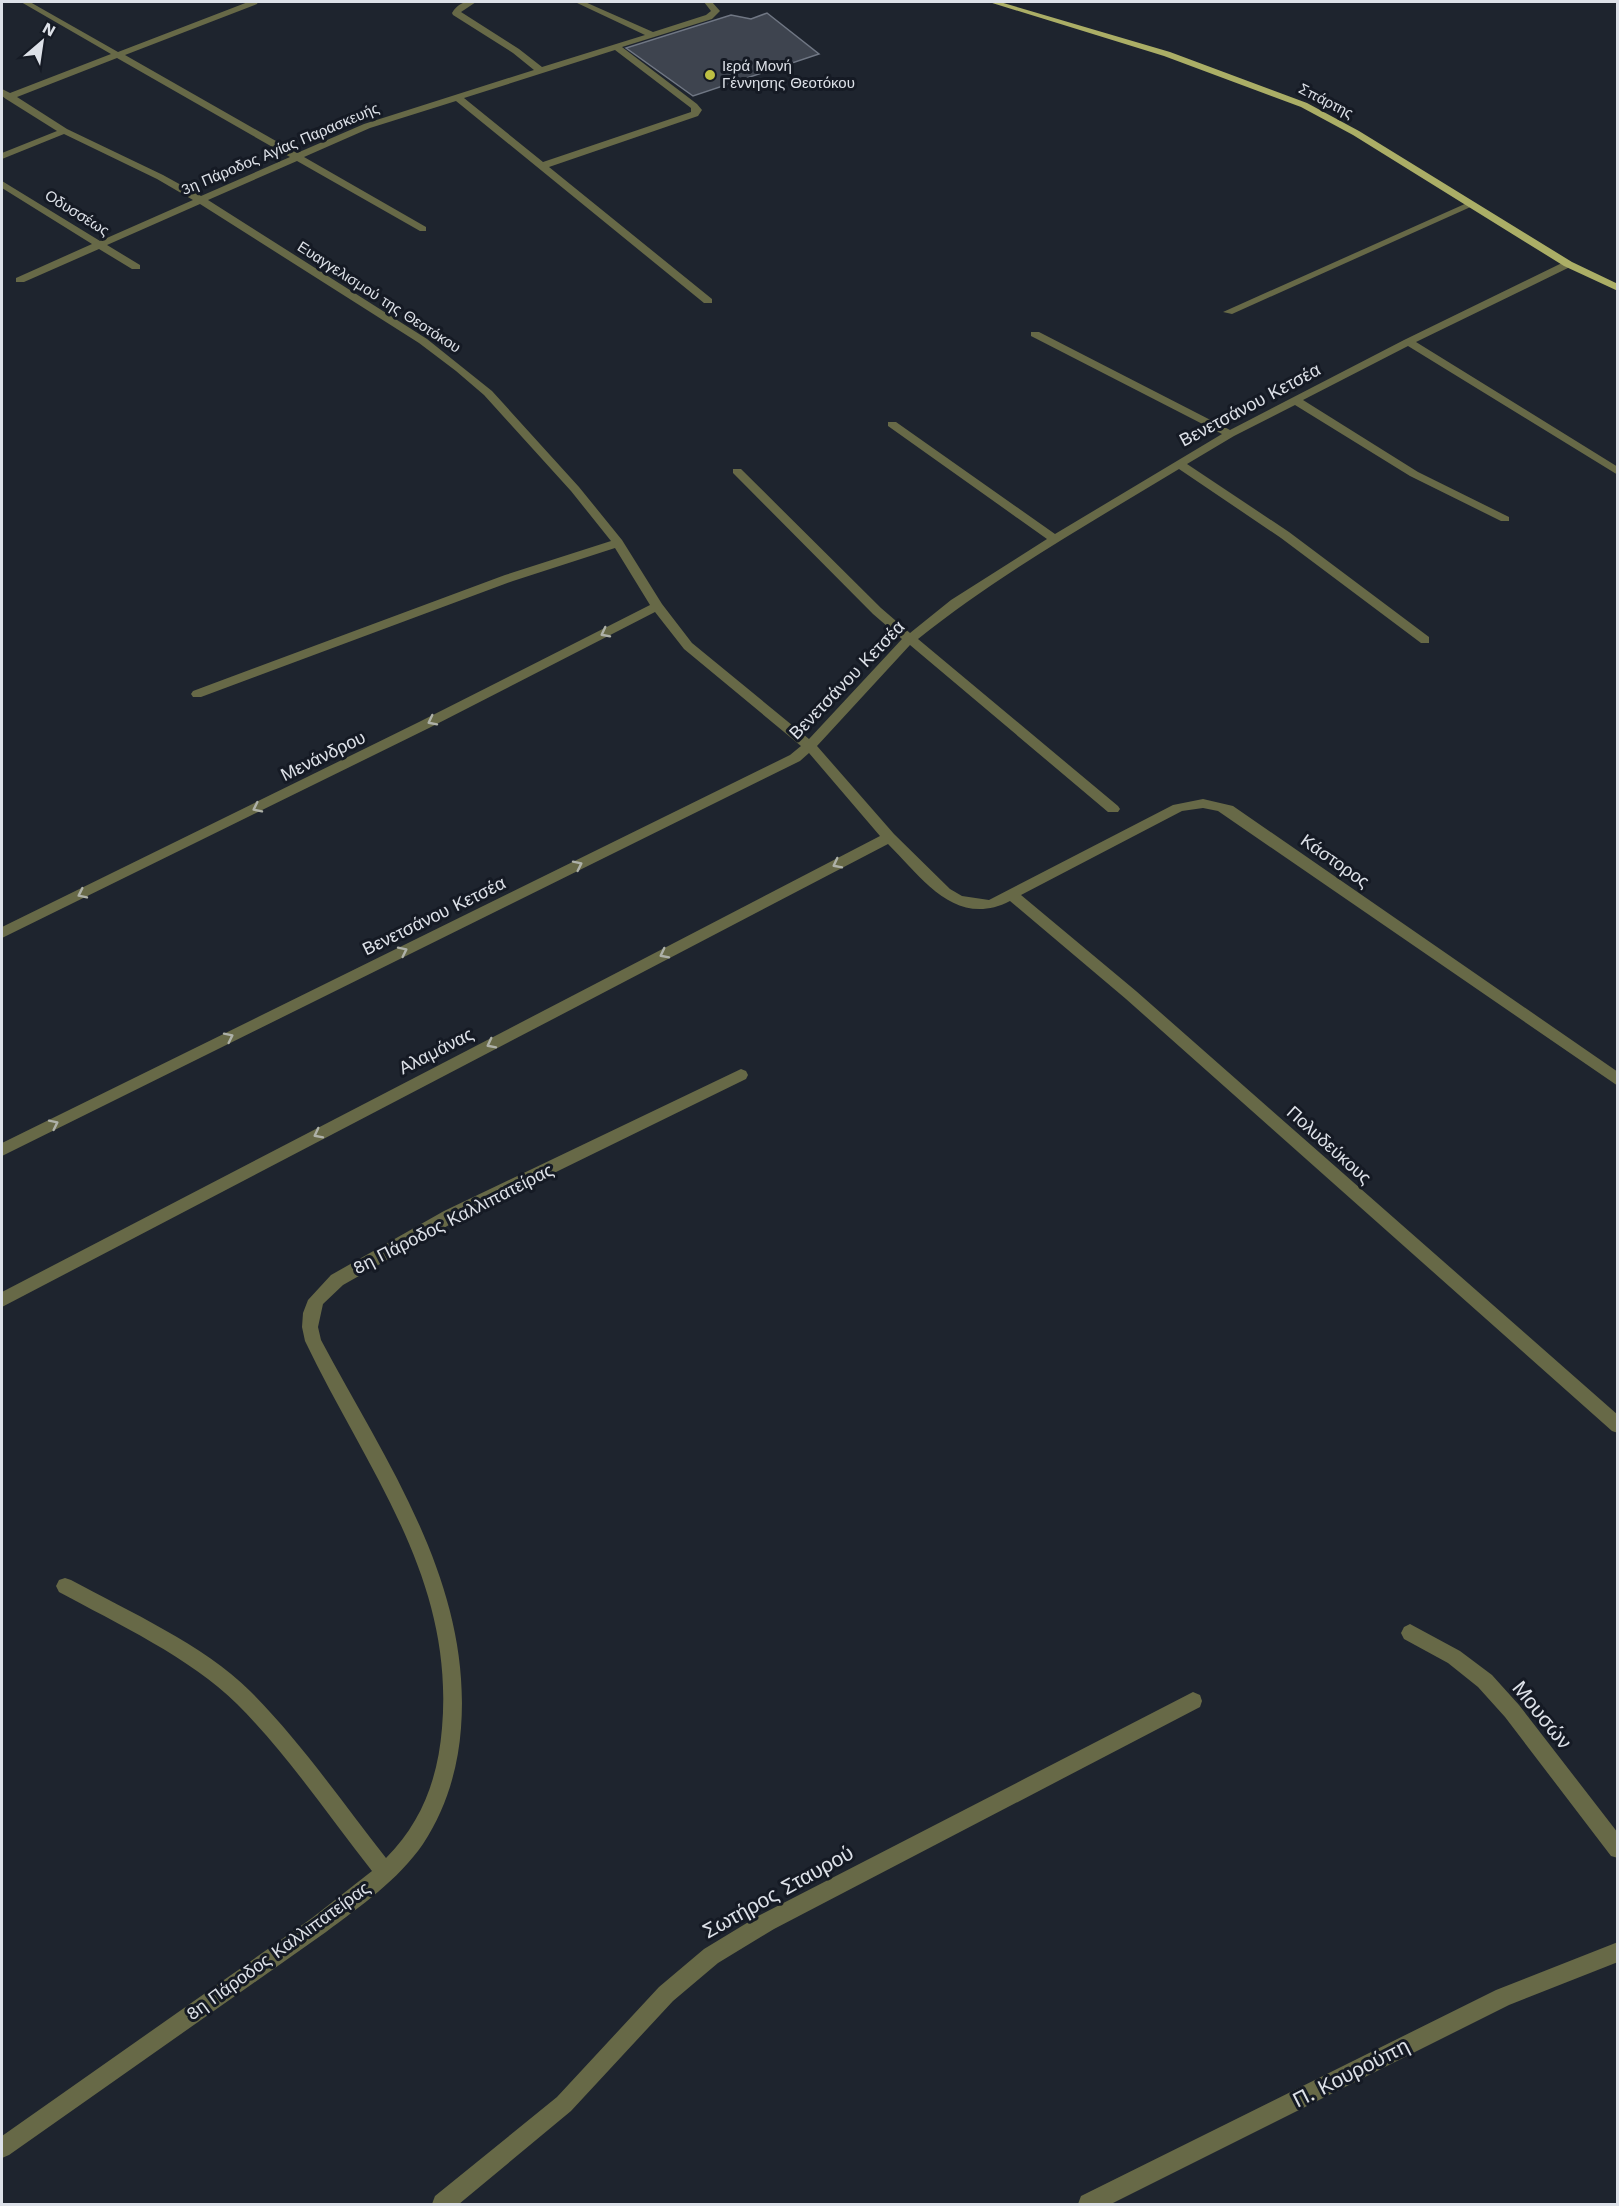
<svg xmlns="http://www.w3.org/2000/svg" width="1619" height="2206" font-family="'Work Sans',sans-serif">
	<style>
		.building { fill: #3e444f; stroke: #707784; stroke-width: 1.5 }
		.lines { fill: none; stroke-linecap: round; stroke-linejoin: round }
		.minor { fill: #676947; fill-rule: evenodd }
		.major { fill: #abae66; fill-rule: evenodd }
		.oneway { stroke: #aeb1a8 }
		.poi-dot { fill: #bdbf43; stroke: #151a24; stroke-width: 2 }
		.labels { text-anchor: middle; stroke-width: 6; stroke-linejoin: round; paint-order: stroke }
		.far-poi-label { font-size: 15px; fill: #dde1e8; stroke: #151a24; text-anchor: start }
		.far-street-label { font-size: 15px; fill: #dde1e8; stroke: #151a24 }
		.street-label { font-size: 18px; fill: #dde1e8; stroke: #151a24 }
		.near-street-label { font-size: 21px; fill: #dde1e8; stroke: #151a24 }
	</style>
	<rect width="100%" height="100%" fill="#1e242e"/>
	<path class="building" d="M767 13 819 54 693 96 626 48 731 15 751 19Z"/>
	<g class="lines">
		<path class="minor" d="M21 2H30L118 52 248 2H258L257 4 125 55 297 153 364 124 534 70 513 53 453 15 452 13C458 3 465 1 476 2L461 12 519 49 542 67 645 35 575 2H585L653 32 706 15 711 11 704 2H712L720 11 712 19 622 47 697 104 702 110 698 116 549 167 712 299V303H704L456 101 370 128 304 157 426 227V231H420L297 161 208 200 427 339 492 391 579 487 622 540 662 604 692 643 809 739 902 639 873 614 733 473V469H741L881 608 910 633 951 600 1047 539 888 426V422H896L1055 534 1222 434 1031 336V332H1039L1230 430 1404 340 1564 262H1572V266L1416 342 1618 467V475L1408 346 1303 400 1418 472 1509 517V521H1501L1410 476 1295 405 1234 436 1187 464 1289 532 1429 637V643H1421L1281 538 1179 469C1090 523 999 574 918 639L1118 806 1120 809 1118 812H1108L910 645 817 746 894 834 950 889 962 896 989 900 1173 805 1203 799 1233 806 1618 1072V1086L1218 811 1203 808 1182 811 1021 895 1136 991 1618 1415V1433L1612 1431 1126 999 1010 901C956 929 922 878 888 844L2 1307V1292L880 836 809 753 800 761 2 1156V1143L790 755 801 746 684 649 655 612 429 728 2 938V927L419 722 650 605 615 548 513 581 201 697H193L191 694 193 691 505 575 611 541 571 491 484 395 456 371 419 343 200 204 107 245 140 265V269H132L99 249 24 282H16V278L92 244 2 188V181L100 241 193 200 157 179 64 134 2 159V153L57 131 6 99 2 96V89L10 93 111 54ZM615 50 691 108V112L543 162 464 98ZM117 58 290 157 201 196 163 175 67 129 17 97Z
			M1467 203 1475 205 1232 314 1223 312Z
			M741 1069 746 1071 748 1075 746 1079 456 1221 343 1285 323 1304 318 1327 321 1340C386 1462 472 1583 461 1728 458 1769 446 1809 423 1844 398 1880 361 1906 326 1932L9 2155 2 2158V2136L312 1918 372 1871C328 1815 287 1754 237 1704 191 1658 116 1623 59 1592L56 1586 59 1580 65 1578 71 1580C128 1611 204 1645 250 1691 300 1741 342 1802 386 1858 422 1822 438 1778 442 1728 455 1577 366 1469 305 1341L302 1327 303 1313 308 1300 331 1275 444 1211Z
			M1410 1624 1460 1651 1492 1675 1519 1705 1618 1833V1858L1611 1856 1505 1717 1478 1687 1448 1663 1404 1639 1401 1633 1404 1627Z
			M1193 1692 1200 1695 1202 1701 1200 1707 774 1929 718 1963 673 2001 571 2111 459 2204H432L435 2196 557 2097 659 1987 704 1949 760 1915Z
			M1618 1942V1962L1509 2005 1111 2204H1078L1081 2196 1496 1990Z"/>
		<path class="major" d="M989 2H1000L1170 52 1307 103 1359 131 1572 262 1618 284V291L1564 266 1353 135 1301 107 1164 56Z"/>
	</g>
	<defs><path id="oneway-chevron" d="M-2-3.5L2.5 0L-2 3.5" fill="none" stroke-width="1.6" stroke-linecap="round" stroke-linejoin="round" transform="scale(1.5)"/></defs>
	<g class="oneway">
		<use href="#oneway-chevron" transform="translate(605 633) rotate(153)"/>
		<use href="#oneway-chevron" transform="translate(432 721) rotate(153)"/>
		<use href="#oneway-chevron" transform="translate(257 808) rotate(154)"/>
		<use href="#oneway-chevron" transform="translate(837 864) rotate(153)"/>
		<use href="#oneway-chevron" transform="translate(578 865) rotate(-26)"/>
		<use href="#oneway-chevron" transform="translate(82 894) rotate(154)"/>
		<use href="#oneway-chevron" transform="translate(403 951) rotate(-26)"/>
		<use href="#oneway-chevron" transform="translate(664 954) rotate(153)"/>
		<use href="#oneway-chevron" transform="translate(229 1037) rotate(-26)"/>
		<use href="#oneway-chevron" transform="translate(491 1044) rotate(153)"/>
		<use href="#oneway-chevron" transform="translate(54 1124) rotate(-26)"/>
		<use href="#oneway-chevron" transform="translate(318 1134) rotate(153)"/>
	</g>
	<circle class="poi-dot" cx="710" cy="75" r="6"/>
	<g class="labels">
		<g class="far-poi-label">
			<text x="722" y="71">Ιερά Μονή<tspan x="722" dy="17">Γέννησης Θεοτόκου</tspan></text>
		</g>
		<g class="far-street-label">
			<text transform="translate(1326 101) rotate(27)" y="5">Σπάρτης</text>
			<text transform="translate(280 149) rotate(-23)" y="5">3η Πάροδος Αγίας Παρασκευής</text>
			<text transform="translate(77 213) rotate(32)" y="5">Οδυσσέως</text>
			<text transform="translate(379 297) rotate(33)" y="5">Ευαγγελισμού της Θεοτόκου</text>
		</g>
		<g class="street-label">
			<text transform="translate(1250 405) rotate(-28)" y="6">Βενετσάνου Κετσέα</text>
			<text transform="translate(847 680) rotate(-46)" y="6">Βενετσάνου Κετσέα</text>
			<text transform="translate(323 756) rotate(-26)" y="6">Μενάνδρου</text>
			<text transform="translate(1335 861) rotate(35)" y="6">Κάστορος</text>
			<text transform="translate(434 916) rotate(-26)" y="6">Βενετσάνου Κετσέα</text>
			<text transform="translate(436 1051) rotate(-27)" y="6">Αλαμάνας</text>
			<text transform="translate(1329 1145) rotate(42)" y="6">Πολυδεύκους</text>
			<text transform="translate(453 1219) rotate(-27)" y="6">8η Πάροδος Καλλιπατείρας</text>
			<text transform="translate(278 1951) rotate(-36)" y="6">8η Πάροδος Καλλιπατείρας</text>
		</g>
		<g class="near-street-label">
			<text transform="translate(1542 1715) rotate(51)" y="7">Μουσών</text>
			<text transform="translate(778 1892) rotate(-29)" y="7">Σωτήρος Σταυρού</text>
			<text transform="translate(1351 2073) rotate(-27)" y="7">Π. Κουρούπη</text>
		</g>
	</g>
	<rect width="1619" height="2206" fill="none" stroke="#dde1e8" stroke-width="6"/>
	<g transform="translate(42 42) rotate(29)" stroke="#151a24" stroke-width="4.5" paint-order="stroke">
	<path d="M0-4.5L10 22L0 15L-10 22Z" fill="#dde1e8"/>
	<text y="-9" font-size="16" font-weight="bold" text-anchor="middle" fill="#dde1e8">N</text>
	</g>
</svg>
